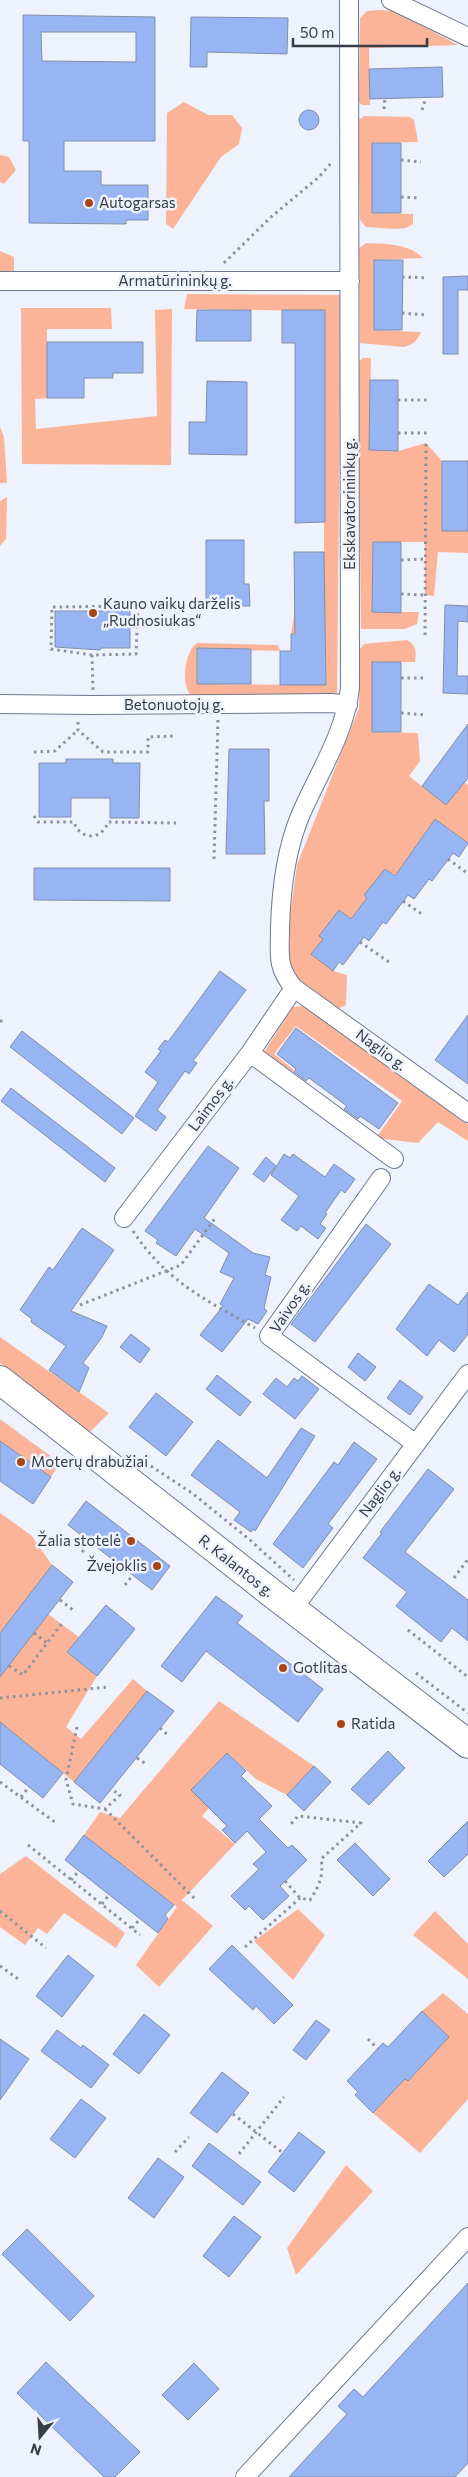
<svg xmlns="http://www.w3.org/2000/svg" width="468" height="2477" font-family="Commissioner,sans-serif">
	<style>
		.green { fill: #fcb499 }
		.building { fill: #97b5f3; stroke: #828ea5; fill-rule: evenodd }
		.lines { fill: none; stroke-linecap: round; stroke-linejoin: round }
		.minor-casing { stroke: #6d7990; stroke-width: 20 }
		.primary-casing { stroke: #6d7990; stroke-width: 30 }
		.path { stroke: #8d929c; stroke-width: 3; stroke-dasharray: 2.5 4; stroke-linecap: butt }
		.minor { stroke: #fff; stroke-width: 18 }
		.primary { stroke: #fff; stroke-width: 28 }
		.poi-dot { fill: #aa4517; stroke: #edf2fd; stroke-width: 2 }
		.labels { text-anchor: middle; stroke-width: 5; stroke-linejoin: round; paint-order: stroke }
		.poi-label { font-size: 15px; fill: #373c46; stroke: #edf2fd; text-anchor: start }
		.street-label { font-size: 15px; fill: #373c46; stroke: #edf2fd }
	</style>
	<rect width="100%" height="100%" fill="#edf2fd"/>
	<path class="green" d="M380 10 394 11 458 45 369 48 370 105H362L359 102 360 18 367 11Z
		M184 102 208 115H232L242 128 239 144 221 157 173 229 166 224 167 113Z
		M364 116 410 117 414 120 418 142 373 143 372 213 413 214V224L406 228 395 229 366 227 360 220 358 120Z
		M0 155 9 157 16 170 4 184 0 182Z
		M366 243C385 244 408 243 423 258L374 260V330L421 332C417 341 413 345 403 347L360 343 359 248Z
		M0 251 14 257V274H0Z
		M187 294 341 295 337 696 193 697C180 689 184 651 197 643L278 645 280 651 197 649V684L326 685V634H291L295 609H324V466L295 465 296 440H325V383L314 358H325V311L184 309Z
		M21 308H111L112 329H47V398L35 399 36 429 157 416 155 310 172 309 171 465 22 464Z
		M363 358H371L369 450 398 451 426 443 442 461V531H468V553L438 552 434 596 425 595V542H373L372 612H419L417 624 405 629H361L358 370 359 361Z
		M0 427 4 437 7 483H0Z
		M7 497 6 539 0 546V501Z
		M407 640C417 646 416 651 415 662H372V732L418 733 420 761 409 776 446 805 464 782 468 785V843L448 828 444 834 431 824 395 876 385 869 365 895 367 898 351 919 339 910 320 936 323 939 312 954 333 971 347 975 346 1005 339 1008 298 979 289 967 286 946 297 865 359 708 360 649 364 644Z
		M303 1006 468 1124V1141L438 1122 418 1143 376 1138 402 1101 296 1026 274 1054 294 1070 290 1076 263 1054 293 1007Z
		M0 1337 109 1413 90 1432 0 1363Z
		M0 1419 60 1463 51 1477 0 1441Z
		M0 1513 31 1535 52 1565 0 1633Z
		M48 1614 79 1637 67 1652 97 1676 66 1727 81 1739 133 1679 147 1691 74 1782 0 1722V1677Z
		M219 1701 314 1766 287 1795 256 1779 227 1753 191 1790 209 1808 202 1816 235 1844 182 1900 213 1926 159 1987 136 1965 177 1907 84 1835 100 1812 120 1818Z
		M26 1856 125 1933 116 1948 64 1913 47 1934 38 1928 25 1945 0 1927V1874Z
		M298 1909 325 1935 293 1980 254 1941Z
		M435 1911 468 1944V1979L413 1935Z
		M443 1993 468 2014V2099L420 2153 373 2113 405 2079 408 2081 449 2037 422 2011Z
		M346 2165 373 2191 296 2275 287 2248Z"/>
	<path class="building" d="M23 15 155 17V141H64V171H101V185H148V220H126V224L29 223V141H23ZM41 32H136V62L42 61Z
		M191 17 288 18 287 54 207 52V67H190Z
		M442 67 443 97 370 99 369 69Z
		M299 120a10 10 0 1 1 20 0a10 10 0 1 1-20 0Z
		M372 143H401V213H372Z
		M374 260H403L402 330H374Z
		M468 276V290H458V354H443V277Z
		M197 310H251V341H196Z
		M282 310H325V522L295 523V343H282Z
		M47 342H143V373H113V378H84V398H47Z
		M370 380H398V451L369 450Z
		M207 381 247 382V455L189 454V422H206Z
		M442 461H468V531H442Z
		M206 540H244V584H249L250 606H231V603H206Z
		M373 542H401V613L372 612Z
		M294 552H324L326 685H280V651H291V634H295Z
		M445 605 468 606V622L458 621 457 676H468V694L443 693Z
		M55 611H130V648H101L100 650 55 647Z
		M197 648 251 649V684H197Z
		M372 662H401V732H372Z
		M468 724V778L446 805 422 786Z
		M229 749H269V801H264L265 854H226Z
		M66 759H113V763H140L139 818H110V798H71V817H39V763H66Z
		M435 819 468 843 459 857 453 853 432 881 429 879 414 899 408 895 386 924 383 922 369 941 364 937 343 965 339 962 333 971 311 954 323 939 319 936 339 910 351 919 367 898 364 895 385 869 395 876Z
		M34 868H170V901L34 900Z
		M220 971 246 990 193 1061 197 1063 189 1074 185 1071 157 1110 166 1117 156 1131 135 1116 158 1082 145 1072 161 1051 158 1049 165 1040 168 1042Z
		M468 1015V1084L435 1060Z
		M296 1028 398 1103 379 1129 360 1116 358 1119 344 1109 347 1106 309 1078 306 1081 294 1072 296 1069 277 1054Z
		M22 1031 134 1118 122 1134 10 1047Z
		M11 1088 115 1168 105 1182 1 1101Z
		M208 1146 239 1168 204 1218 253 1253 270 1257 265 1275 271 1277 264 1308 267 1311 258 1324 248 1319 222 1352 200 1335 223 1306 220 1304 234 1278 220 1272 229 1253 195 1229 176 1256 156 1243 158 1240 145 1231Z
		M284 1154 290 1158 293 1154 325 1177 334 1164 355 1179 345 1193 341 1190 325 1213 327 1214 320 1224 326 1228 318 1239 301 1226 297 1231 281 1220 299 1196 271 1175Z
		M266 1157 276 1166 264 1182 253 1174Z
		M366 1224 391 1244 315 1342 291 1324Z
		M82 1228 114 1250 71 1311 107 1326 102 1337 83 1363 89 1368 79 1392 49 1370 66 1346 31 1322 32 1319 20 1310 49 1267 53 1270Z
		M429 1284 458 1305 468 1292V1334L454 1352 439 1340 427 1356 396 1329Z
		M131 1334 150 1349 140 1363 120 1347Z
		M358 1353 376 1367 365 1381 348 1367Z
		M217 1375 251 1402 240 1416 206 1389Z
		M302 1376 319 1389 295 1419 263 1394 276 1378 287 1387 294 1378 298 1381Z
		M400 1380 423 1397 410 1415 387 1398Z
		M156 1393 193 1422 166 1456 129 1427Z
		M301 1428 315 1436 255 1531 253 1529 251 1532 234 1520 240 1512 191 1475 218 1440 267 1478Z
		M0 1441 51 1477 33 1504 0 1481Z
		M354 1442 377 1459 328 1524 333 1528 303 1568 273 1544 334 1462 338 1465Z
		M428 1469 454 1489 405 1552 468 1600V1641L452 1628 441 1642 396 1606 407 1592 363 1558 382 1533 380 1532Z
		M86 1501 170 1566 152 1590 68 1525Z
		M52 1565 73 1582 0 1677V1633Z
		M216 1596 243 1616 237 1623 323 1689 298 1722 206 1651 182 1682 161 1666Z
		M106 1605 135 1629 97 1676 67 1652Z
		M147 1691 174 1711 100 1803 74 1782Z
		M0 1722 63 1773 43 1798 0 1764Z
		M388 1751 405 1768 369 1805 351 1789Z
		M227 1753 246 1771 241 1776 272 1806 259 1819 288 1848 292 1845 307 1860 280 1886 289 1896 263 1920 249 1906 245 1910 231 1896 259 1869 253 1864 266 1852 247 1831 235 1843 222 1830 227 1826 191 1790Z
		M314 1766 331 1782 304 1811 287 1795Z
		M468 1821V1854L444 1877 428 1861Z
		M84 1835 174 1905 165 1915 168 1919 158 1933 65 1860Z
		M355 1843 390 1879 373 1896 337 1860Z
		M232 1945 293 2005 274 2024 256 2006 253 2010 209 1969Z
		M68 1955 94 1976 62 2017 36 1996Z
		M422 2011 449 2037 408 2081 405 2079 373 2113 355 2095 358 2092 347 2081 383 2043 388 2047Z
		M144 2014 170 2035 139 2074 113 2054Z
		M316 2020 330 2030 306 2060 293 2050Z
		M57 2030 81 2048 83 2045 109 2065 91 2088 41 2051Z
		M0 2039 29 2059 0 2100Z
		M222 2072 249 2093 217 2133 190 2113Z
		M81 2099 106 2118 75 2158 50 2139Z
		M299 2132 325 2152 294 2192 268 2172Z
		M209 2143 261 2182 243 2205 192 2166Z
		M158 2158 184 2177 154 2218 128 2198Z
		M234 2216 261 2237 229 2277 203 2256Z
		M27 2229 94 2296 70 2321 2 2254Z
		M468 2283V2463L455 2477H289L347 2414 338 2406 354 2389 363 2397Z
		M46 2362 140 2452 115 2477H104L17 2393Z
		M194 2363 219 2389 188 2420 162 2395Z"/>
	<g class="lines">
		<g class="minor-casing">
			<path id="minor" d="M391 0 468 37
				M349 2 350 688C345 734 318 774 300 816 286 850 281 891 280 928 280 954 276 967 294 988L468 1113
				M0 281H350
				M0 704 92 705 331 703 348 705
				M250 1053 394 1159
				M381 1178 269 1336 416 1444
				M124 1218 250 1053 294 988
				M292 1610 468 1374
				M245 2477 468 2237"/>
		</g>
		<g class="primary-casing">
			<path id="primary" d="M0 1380 278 1598 468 1744"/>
		</g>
		<path class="path" d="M384 109 385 98
			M422 110 426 97
			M401 160 421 162
			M401 197 420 198
			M224 263 271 217 319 177 332 162
			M402 277 428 278
			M402 313 427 315
			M398 400H427
			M398 433H427
			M401 560 425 559
			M401 594 425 595
			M425 635 426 443
			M92 655 51 649 52 607 135 606 138 608 136 654 92 655 93 690
			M401 678H426
			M401 713 427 715
			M78 722V730L103 752H148V737L176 736
			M34 752 55 751 78 730
			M34 816 38 822H74C79 840 102 841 108 822L176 823
			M214 859 218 720
			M448 859 467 873
			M403 901 423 915
			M360 942 389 962
			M0 1021H6
			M133 1231C166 1281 204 1299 255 1328
			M80 1305 181 1265 216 1217
			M140 1459 192 1493 250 1540 294 1580
			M82 1552 90 1543
			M454 1578 468 1559
			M125 1585 133 1575
			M60 1600 73 1610
			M408 1630 468 1677
			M34 1633 47 1643
			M9 1666 23 1675 63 1622
			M416 1673 468 1713
			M0 1698 108 1687
			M77 1727 66 1780 73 1804 105 1809 120 1795 111 1789
			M160 1728 169 1736
			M137 1758 146 1764
			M0 1782 56 1823
			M21 1797 29 1787
			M105 1809 196 1900
			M28 1845 140 1935
			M71 1880 79 1871
			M285 1881 300 1898 310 1900C319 1886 324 1876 321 1859L361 1823 298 1816 291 1824
			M102 1904 109 1895
			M0 1911 46 1948
			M132 1928 140 1919
			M245 1947 300 1898
			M0 1966 21 1981
			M368 2039 378 2049
			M233 2114 283 2153
			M175 2152 189 2137
			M239 2154 284 2097"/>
		<use href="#minor" class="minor"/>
		<use href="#primary" class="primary"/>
	</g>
	<g class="poi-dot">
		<circle cx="89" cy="203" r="5"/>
		<circle cx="93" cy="613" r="5"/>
		<circle cx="21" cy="1462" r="5"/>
		<circle cx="131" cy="1541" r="5"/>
		<circle cx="157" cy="1566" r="5"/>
		<circle cx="283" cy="1668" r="5"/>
		<circle cx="341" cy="1724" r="5"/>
	</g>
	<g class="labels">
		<g class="poi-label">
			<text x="99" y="208">Autogarsas</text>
			<text x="103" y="609">Kauno vaikų darželis<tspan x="103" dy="17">„Rudnosiukas“</tspan></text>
			<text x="31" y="1467">Moterų drabužiai</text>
			<text x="121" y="1546" text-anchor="end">Žalia stotelė</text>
			<text x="147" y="1571" text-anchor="end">Žvejoklis</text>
			<text x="293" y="1673">Gotlitas</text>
			<text x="351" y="1729">Ratida</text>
		</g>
		<g class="street-label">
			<text x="175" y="286">Armatūrininkų g.</text>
			<text transform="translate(350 504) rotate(-90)" y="5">Ekskavatorininkų g.</text>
			<text x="174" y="710">Betonuotojų g.</text>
			<text transform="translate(381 1050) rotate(36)" y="5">Naglio g.</text>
			<text transform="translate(211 1104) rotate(-53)" y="5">Laimos g.</text>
			<text transform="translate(290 1307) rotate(-56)" y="5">Vaivos g.</text>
			<text transform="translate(380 1492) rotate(-53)" y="5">Naglio g.</text>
			<text transform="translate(236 1566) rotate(38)" y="5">R. Kalantos g.</text>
		</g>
	</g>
	<g transform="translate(40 2437) rotate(198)" stroke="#edf2fd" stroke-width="4" paint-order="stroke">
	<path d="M0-4L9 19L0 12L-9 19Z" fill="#373c46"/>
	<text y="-8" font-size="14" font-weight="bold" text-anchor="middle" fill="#373c46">N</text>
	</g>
	<path d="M293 38v8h134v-8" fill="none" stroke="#373c46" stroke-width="2.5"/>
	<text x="300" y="38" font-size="15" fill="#373c46" stroke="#edf2fd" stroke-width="4" paint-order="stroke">50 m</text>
</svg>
